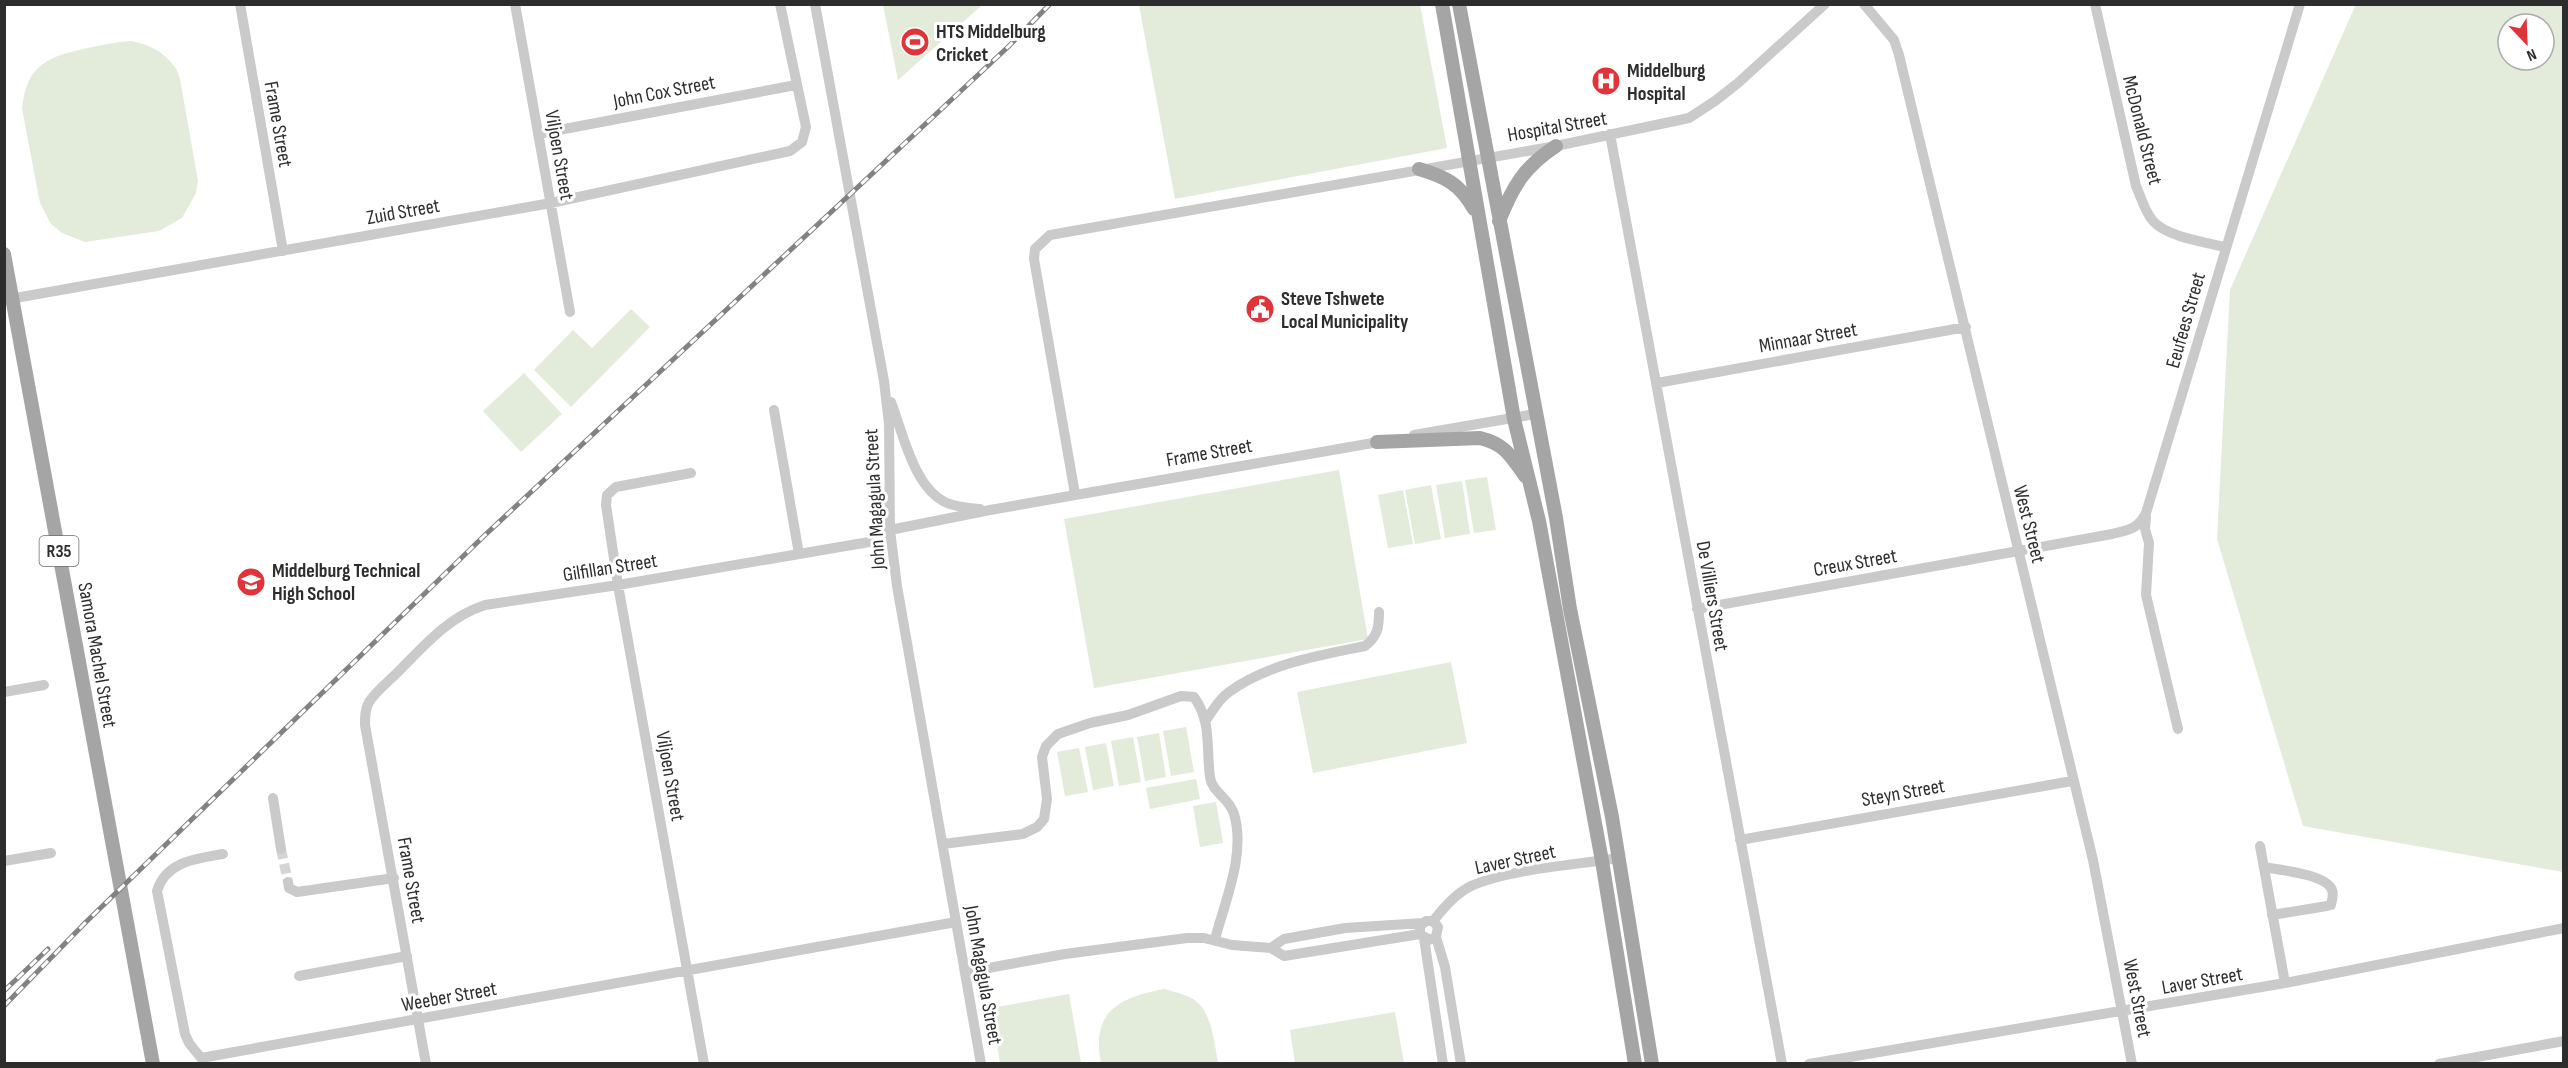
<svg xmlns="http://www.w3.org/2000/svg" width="2568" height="1068" font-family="'Sofia Sans Condensed',sans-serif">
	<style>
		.green { fill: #e3ebdb; fill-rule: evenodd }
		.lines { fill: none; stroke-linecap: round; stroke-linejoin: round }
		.minor-tunnel { stroke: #d5d5d5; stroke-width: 10; stroke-dasharray: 10 5; stroke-linecap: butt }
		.minor { stroke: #cacaca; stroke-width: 10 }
		.major { stroke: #a5a5a5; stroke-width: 14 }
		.rail-casing { stroke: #828282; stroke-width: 5 }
		.rail { stroke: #fff; stroke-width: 3; stroke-dasharray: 9; stroke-linecap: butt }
		.labels { text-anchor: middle; stroke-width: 6; stroke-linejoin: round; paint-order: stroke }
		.shield { fill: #fff; stroke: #6c6c6c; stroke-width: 1.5 }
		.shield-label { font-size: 18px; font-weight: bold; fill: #2d2d2d }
		.poi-label { font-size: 20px; font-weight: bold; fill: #2d2d2d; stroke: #fff; text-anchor: start }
		.street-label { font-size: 20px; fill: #2d2d2d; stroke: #fff }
	</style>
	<rect width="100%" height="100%" fill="#fff"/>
	<path class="green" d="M2356 4 2563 5V872L2303 826 2217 539 2230 290ZM2508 24H2544V60H2508Z
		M883 5V4L982 5 898 80Z
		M1139 5H1420L1447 148 1175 199Z
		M131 41C152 45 165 53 177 70L180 79 198 181 196 193 182 218 159 231 85 242 62 233 51 224 40 203 22 109C27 63 48 57 88 48 102 45 116 42 131 41Z
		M631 309 650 327 571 407 534 370 573 330 592 348Z
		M524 373 562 414 521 452 483 411Z
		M1339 470 1368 639 1094 688 1064 519Z
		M1487 477 1496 530 1474 533 1465 480Z
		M1462 481 1470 534 1445 538 1436 485Z
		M1431 485 1441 539 1415 544 1405 490Z
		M1403 490 1413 544 1388 548 1378 495Z
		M1451 662 1467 743 1313 773 1297 692Z
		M1186 727 1194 772 1171 776 1163 731Z
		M1159 733 1166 777 1145 781 1137 737Z
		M1133 737 1141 782 1119 786 1111 741Z
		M1106 743 1114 786 1093 790 1085 747Z
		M1079 748 1088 792 1065 796 1057 752Z
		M1196 779 1200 799 1150 809 1146 788Z
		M1216 802 1223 843 1200 847 1193 806Z
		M1164 989C1172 991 1180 993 1187 996 1212 1005 1214 1042 1218 1063H1101C1091 1012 1118 998 1164 989Z
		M1069 994 1081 1063H1000L991 1008Z
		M1395 1012 1404 1063H1295L1290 1030Z"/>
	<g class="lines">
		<path class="minor-tunnel" d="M281 849 288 882"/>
		<path class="minor" d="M240 4 283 251
			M515 4 570 312
			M815 4 884 381 889 424 890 530 897 586 981 1064
			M1864 4 1894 40 1899 55 2093 860 2132 1064
			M2095 4 2136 186C2141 197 2145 212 2153 221 2167 237 2205 242 2225 247
			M538 134 796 85
			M1610 134 1782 1064
			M4 300 551 203 790 151 802 142 806 127 780 4
			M1657 383 1966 327
			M891 402C903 433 914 489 947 503 957 507 969 508 980 509
			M774 410 799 554
			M1414 435 1535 414
			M691 473 616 487 607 495 606 505 618 585 704 1064
			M1075 494 1034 259 1035 249 1050 235 1556 146 1689 118 1715 101 1738 83 1825 4
			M2146 517 2145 529 2149 543 2146 595 2178 729
			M1697 609 2112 534C2129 530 2138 529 2146 513L2300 4
			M4 692 44 685
			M1206 720C1213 710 1219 699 1229 692 1267 664 1320 655 1365 646 1378 636 1379 627 1379 612
			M273 798 281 849
			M1740 840 2072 781
			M943 844 1023 834 1037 827 1044 819 1047 799 1042 757 1046 746 1058 734 1090 723 1128 715 1181 696 1194 697C1212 722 1206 748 1210 777 1212 793 1229 797 1234 814 1246 854 1225 901 1215 939
			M2260 846 2285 983
			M223 854C196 859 166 861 157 891L185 1034 189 1043 201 1058 956 922
			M4 861 51 853
			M2264 867C2279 870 2326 874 2332 890 2334 894 2332 900 2331 905L2327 906 2272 915
			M288 882 289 888 297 892 394 878
			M1433 921C1444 908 1455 894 1471 886 1508 869 1576 865 1618 858
			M1436 937 1445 967 1461 1064
			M1424 938 1443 1064
			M1271 948 1284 956 1420 934 1429 940 1436 937 1438 927 1433 921H1426L1420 926V934
			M966 972 1065 954 1187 938H1204L1232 945 1271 948 1284 939 1345 928 1423 923
			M299 976 407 956
			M426 1064 365 725C365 717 365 709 369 702 376 691 389 681 398 672 425 645 448 617 485 605L618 585 869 542 890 530 990 510 1384 441
			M1809 1064 2285 983 2564 928
			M2439 1064 2564 1041"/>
		<path class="major" d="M1442 4 1514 419 1539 521 1602 861 1635 1064
			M1459 4 1556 518 1570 609 1612 817 1652 1064
			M1419 169C1446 177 1460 184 1474 209
			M1499 221C1513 186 1524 167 1556 146
			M4 254 153 1064
			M1377 442 1480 438C1505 444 1511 456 1525 476"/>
		<g class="rail-casing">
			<path id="rail" d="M4 991 48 949
				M4 1006 86 922 484 536 1009 46 1050 4"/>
		</g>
		<use href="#rail" class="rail"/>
	</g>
	<defs>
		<g id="stadium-disc" transform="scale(1.5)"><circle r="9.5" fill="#e0333a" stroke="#fff"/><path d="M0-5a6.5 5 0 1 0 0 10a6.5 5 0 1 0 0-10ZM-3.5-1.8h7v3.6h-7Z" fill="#fff"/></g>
		<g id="hospital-disc" transform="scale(1.5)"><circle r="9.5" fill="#e0333a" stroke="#fff"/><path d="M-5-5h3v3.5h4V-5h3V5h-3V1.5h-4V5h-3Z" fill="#fff"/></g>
		<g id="civic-disc" transform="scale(1.5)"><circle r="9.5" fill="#e0333a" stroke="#fff"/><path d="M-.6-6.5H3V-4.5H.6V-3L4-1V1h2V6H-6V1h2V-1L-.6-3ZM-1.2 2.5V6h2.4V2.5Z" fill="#fff"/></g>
		<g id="school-disc" transform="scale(1.5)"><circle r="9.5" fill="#e0333a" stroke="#fff"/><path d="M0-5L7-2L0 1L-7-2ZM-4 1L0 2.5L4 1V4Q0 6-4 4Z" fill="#fff"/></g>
	</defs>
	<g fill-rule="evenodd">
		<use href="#stadium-disc" x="915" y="42"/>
		<use href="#hospital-disc" x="1606" y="81"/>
		<use href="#civic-disc" x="1260" y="309"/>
		<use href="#school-disc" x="251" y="582"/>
	</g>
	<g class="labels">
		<rect class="shield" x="39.5" y="536" width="39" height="30" rx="4.5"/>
		<g class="shield-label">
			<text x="59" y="557">R35</text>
		</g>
		<g class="poi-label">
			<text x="936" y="38">HTS Middelburg<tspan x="936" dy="23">Cricket</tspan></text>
			<text x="1627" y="77">Middelburg<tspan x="1627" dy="23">Hospital</tspan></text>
			<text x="1281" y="305">Steve Tshwete<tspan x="1281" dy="23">Local Municipality</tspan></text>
			<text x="272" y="577">Middelburg Technical<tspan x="272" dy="23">High School</tspan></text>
		</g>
		<g class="street-label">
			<text transform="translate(664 91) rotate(-11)" y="7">John Cox Street</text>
			<text transform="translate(279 124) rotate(80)" y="7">Frame Street</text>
			<text transform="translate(1557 126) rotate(-10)" y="7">Hospital Street</text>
			<text transform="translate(2143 130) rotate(76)" y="7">McDonald Street</text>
			<text transform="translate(560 155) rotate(80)" y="7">Viljoen Street</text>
			<text transform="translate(403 211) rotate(-10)" y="7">Zuid Street</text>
			<text transform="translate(2185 320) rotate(-74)" y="7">Eeufees Street</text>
			<text transform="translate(1808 337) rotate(-10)" y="7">Minnaar Street</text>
			<text transform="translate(1209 452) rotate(-10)" y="7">Frame Street</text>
			<text transform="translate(874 499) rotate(-93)" y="7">John Magagula Street</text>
			<text transform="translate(2030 524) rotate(76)" y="7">West Street</text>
			<text transform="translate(1855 562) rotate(-10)" y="7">Creux Street</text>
			<text transform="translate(610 567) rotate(-9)" y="7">Gilfillan Street</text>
			<text transform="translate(1713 596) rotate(80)" y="7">De Villiers Street</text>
			<text transform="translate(98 655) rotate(80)" y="7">Samora Machel Street</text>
			<text transform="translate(671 776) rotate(80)" y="7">Viljoen Street</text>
			<text transform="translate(1903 792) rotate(-10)" y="7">Steyn Street</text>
			<text transform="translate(1515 859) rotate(-12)" y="7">Laver Street</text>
			<text transform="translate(412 880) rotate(80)" y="7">Frame Street</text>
			<text transform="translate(984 975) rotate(80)" y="7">John Magagula Street</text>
			<text transform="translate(2202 980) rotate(-10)" y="7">Laver Street</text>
			<text transform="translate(449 996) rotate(-10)" y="7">Weeber Street</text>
			<text transform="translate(2138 998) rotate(79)" y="7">West Street</text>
		</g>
	</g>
	<rect width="2568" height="1068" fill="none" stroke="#2d2d2d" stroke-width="12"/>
	<g transform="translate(2526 42) rotate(157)"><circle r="28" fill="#ffffff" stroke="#ababab" stroke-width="1.5"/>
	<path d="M0-4.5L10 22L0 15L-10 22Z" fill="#e0333a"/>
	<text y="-9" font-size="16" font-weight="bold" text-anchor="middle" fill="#2d2d2d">N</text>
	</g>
</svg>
